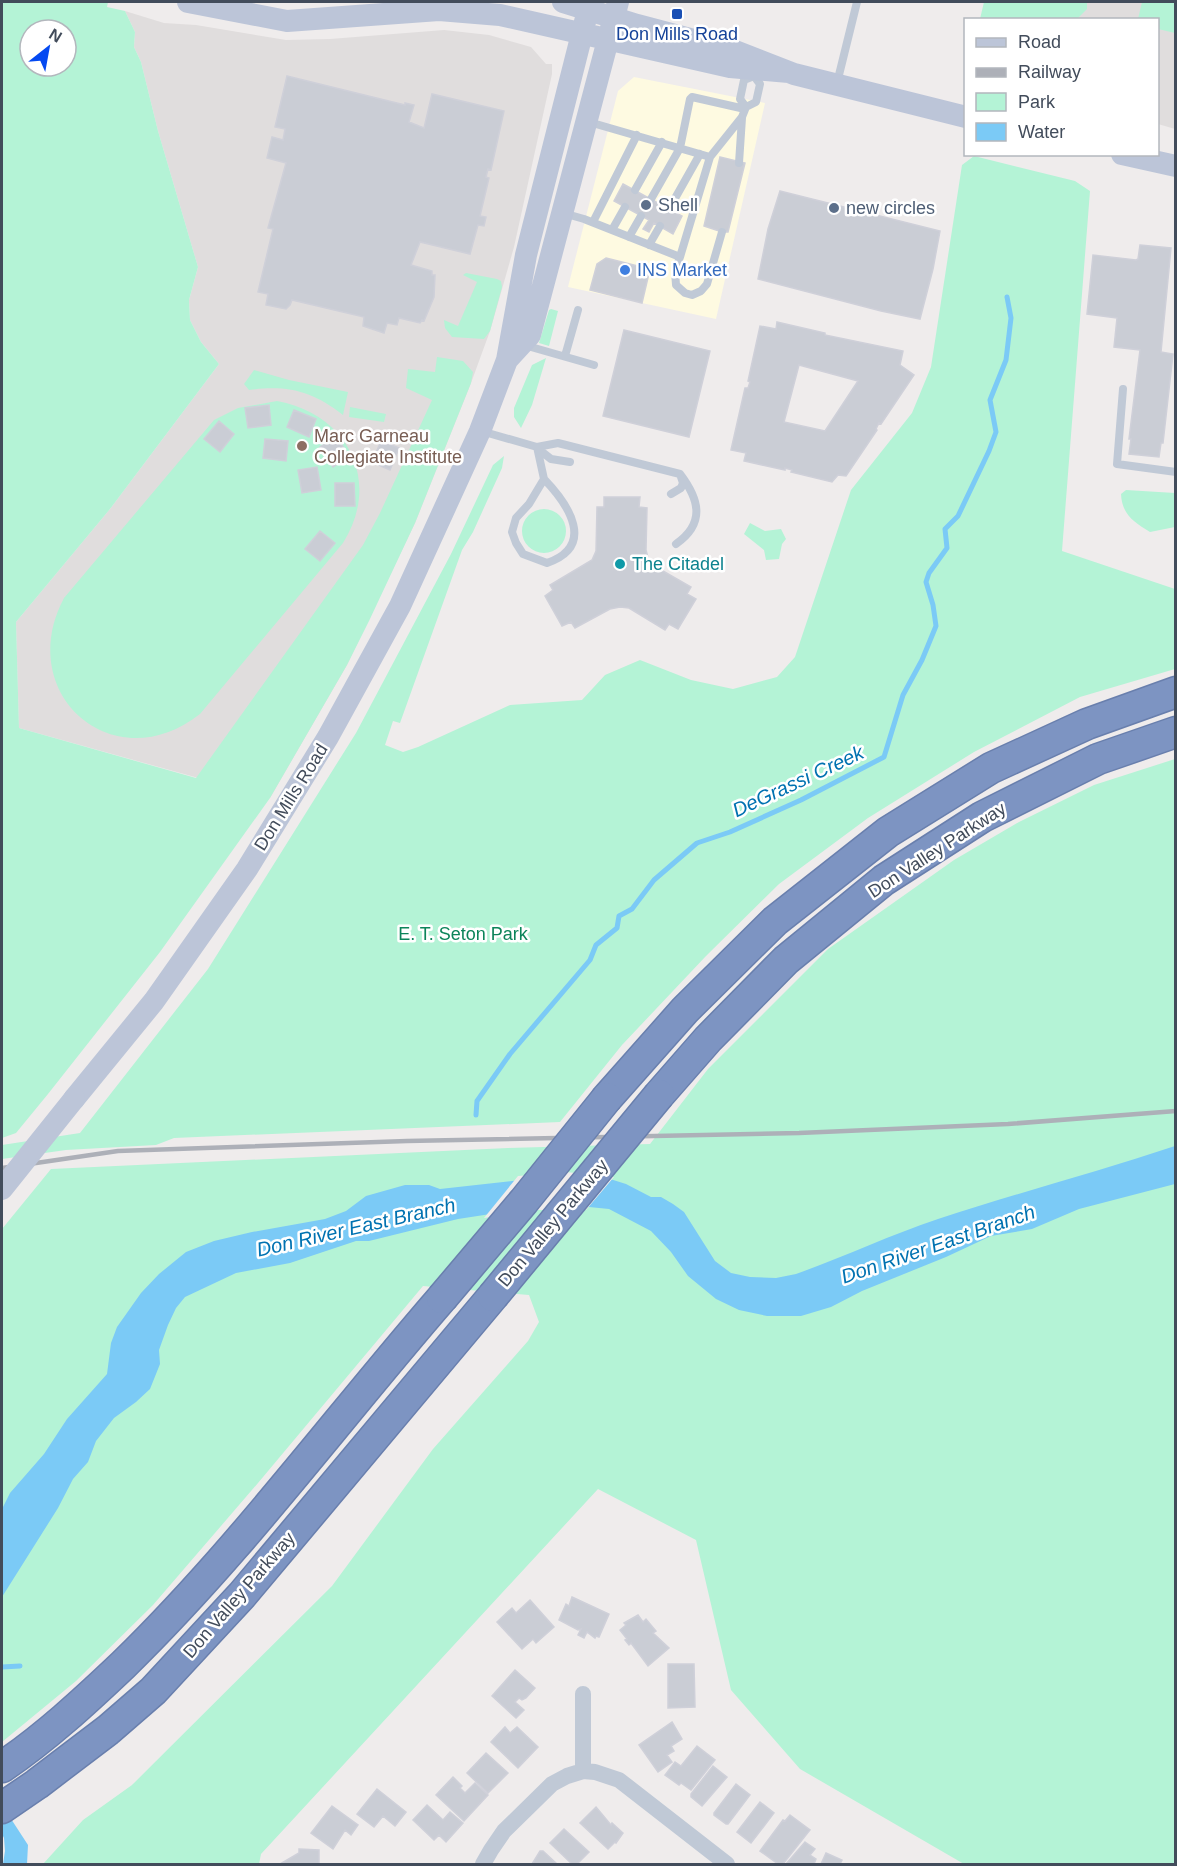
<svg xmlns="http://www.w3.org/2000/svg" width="1177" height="1866" font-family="Helvetica,sans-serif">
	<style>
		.commercial { fill: #fefae1 }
		.education { fill: #e0dddd }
		.green { fill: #b4f3d6; fill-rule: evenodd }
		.water { fill: #7bcaf6 }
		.pier { fill: #efecec }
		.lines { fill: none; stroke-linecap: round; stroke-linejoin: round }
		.stream { stroke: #7bcaf6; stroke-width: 5 }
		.building { fill: #cacdd5; stroke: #cfd0d9; stroke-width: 1.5; fill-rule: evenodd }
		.highway-casing { stroke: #697fad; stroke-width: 33 }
		.lane { stroke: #c0c9d6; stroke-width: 8 }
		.street { stroke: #c0c9d6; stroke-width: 16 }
		.secondary { stroke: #bcc5d8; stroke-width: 22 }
		.highway { stroke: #7d94c2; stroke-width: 30 }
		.rail { stroke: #adb0b8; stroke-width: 4.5 }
		.highway-bridge-casing { stroke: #697fad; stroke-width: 33; stroke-linecap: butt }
		.secondary-bridge { stroke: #bcc5d8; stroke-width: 22 }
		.highway-bridge { stroke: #7d94c2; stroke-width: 30 }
		.transit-dot { fill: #1a4fb4; stroke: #fff; stroke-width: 2 }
		.service-dot { fill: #5c6f8a; stroke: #fff; stroke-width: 2 }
		.shop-dot { fill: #3f7fe0; stroke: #fff; stroke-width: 2 }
		.education-dot { fill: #8d6e63; stroke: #fff; stroke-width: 2 }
		.culture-dot { fill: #0f9aa8; stroke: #fff; stroke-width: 2 }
		.labels { text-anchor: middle; stroke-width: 5; stroke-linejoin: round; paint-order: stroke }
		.transit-label { font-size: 18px; fill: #164399; stroke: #fff }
		.service-label { font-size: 18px; fill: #4e5e75; stroke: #fff; text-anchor: start }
		.shop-label { font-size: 18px; fill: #366cbe; stroke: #fff; text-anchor: start }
		.education-label { font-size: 18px; fill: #785e54; stroke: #fff; text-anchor: start }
		.culture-label { font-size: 18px; fill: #0d838f; stroke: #fff; text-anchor: start }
		.street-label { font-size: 18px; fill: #424c5b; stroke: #fff }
		.park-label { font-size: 18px; fill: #0c845a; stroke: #fff }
		.water-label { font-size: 20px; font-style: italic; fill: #0072b1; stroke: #fff }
	</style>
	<rect width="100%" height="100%" fill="#efecec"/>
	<path class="commercial" d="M634 77 765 103 716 319 568 287 618 91Z"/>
	<path class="education" d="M1030 2H1175V129L1158 124V20H1026Z
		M125 11 164 23 196 25 286 40 330 39 444 30 489 35 531 47 546 64H552V74L514 247 490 331 471 383 415 523 347 665 270 798 19 728 16 622 110 509 219 364 201 342 190 320 189 300 198 267 158 131 141 62 134 47 135 32Z"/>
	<path class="green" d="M2 2H108L107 7 125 11 135 32 134 47 141 62 158 131 198 267 189 300 190 320 201 342 219 364 110 509 16 622 19 728 196 778 363 545 380 513 432 400 406 388 408 369 435 372 437 357 463 361 473 372 471 383 415 523 369 621 347 665 270 798 160 952 48 1094 16 1133 2 1138ZM30 30H66V66H30Z
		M984 2H1087V9L1077 19H980Z
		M1142 2H1175V33L1158 29V20L1138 19Z
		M974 156 1075 181 1090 191 1062 551 1175 589V669L1080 697 974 752 868 818 779 884 706 956 622 1045 560 1122 174 1138 156 1145 66 1150 2 1159V1145L80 1133 208 969 356 733 451 554 493 465 504 456 502 468 473 532 462 550 400 723 393 721 385 745 403 752 418 747 510 705 582 700 605 675 640 660 691 680 733 689 777 677 795 657 851 490 912 413 931 367 962 165Z
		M466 273 497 279 501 281 502 287 490 331 484 339 452 337 445 328 444 320 458 326 477 282 463 275Z
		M551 309 558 311 549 346 539 343 549 310Z
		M546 358 532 405 521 428 514 417V408L532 365Z
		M254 370 289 380 348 392 343 415C312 391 288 385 249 390L244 384Z
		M277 401C348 414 382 481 343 543L200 714C114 782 13 694 64 598L214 420 238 408Z
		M350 407 386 414 384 422 349 417Z
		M1126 490 1175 493V527L1150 532C1134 522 1122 515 1121 494Z
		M522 531a22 22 0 1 1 44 0a22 22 0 1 1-44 0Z
		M750 523 765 531 781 529 786 539 782 544 779 559 766 560 764 550 744 534Z
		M1175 759V1864H964L800 1769 731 1690 696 1540 598 1489 261 1854 259 1864H43L83 1820 132 1785 332 1586 433 1449 528 1341 539 1322 529 1295 423 1286 258 1483 153 1605 76 1681 2 1742V1229L51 1169 508 1148 650 1144 708 1069 828 949 954 860 1019 822 1094 785Z"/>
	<path class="water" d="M1175 1146V1184L1079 1209 1032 1229 991 1236 946 1257 862 1291 831 1307 801 1316H767L739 1310 716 1299 688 1276 671 1252 651 1231 609 1209 589 1207H535L458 1219 369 1241H356L290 1263 236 1273 185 1297 176 1308 168 1325 159 1350 160 1364 150 1389 136 1402 114 1418 96 1441 88 1462 73 1479 58 1508 2 1597V1509L10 1493 44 1454 67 1419 107 1374 111 1343 117 1327 141 1293 159 1274 186 1252 214 1241 252 1232 325 1219 346 1211 366 1196 405 1185H429L440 1189 566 1175 610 1179 626 1184 651 1197H661L673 1204 684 1212 715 1261 731 1273 750 1277 776 1278 796 1274C844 1257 890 1235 938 1219 1017 1193 1097 1172 1175 1146Z
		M2 1805 28 1845 27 1864H3L5 1851 4 1838 2 1834Z"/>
	<path class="pier" d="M566 1172 614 1177 586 1210H536L484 1218 518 1176Z"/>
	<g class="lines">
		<path class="stream" d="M476 1115 477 1101 510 1054 590 960 596 945 617 928 619 916 632 909 654 880 697 843 730 832 801 800 884 757 903 695 922 660 936 626 933 605 926 582 929 573 947 548 945 529 958 516 989 451 996 432 990 400 1006 360 1011 318 1007 297
			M2 1667 20 1666"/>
	</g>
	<path class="building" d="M287 76 405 105V103L414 105 409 122 424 128 432 94 504 111 491 170 488 169 486 177 489 178 480 216 486 217 484 226 478 225 470 254 420 242 411 265 432 271V275H435L434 297 424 321 422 320 420 323 399 318 397 325 387 323 384 333 363 326 364 317 292 300 290 305 286 309 266 305 268 294 258 292 273 229 268 228 286 163 267 158 272 137 283 140 285 129 275 127Z
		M720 157 745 163 728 232H722L704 226Z
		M623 184 682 216 673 234 654 223 649 232 643 229 649 220 614 201Z
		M780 191 940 231 933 269 920 319 881 311 758 279 768 229Z
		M1140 245 1171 248 1161 352 1173 354 1163 443H1161L1159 457 1129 454 1131 439H1129L1140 350 1114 347 1117 318 1087 314 1093 255 1136 260 1138 259Z
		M606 258 650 269 642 303 590 290 597 264Z
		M777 322 825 333V335L903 351 900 365 914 375 881 424 879 423 876 429 877 430 846 476 838 475 832 482 791 472 792 470 785 468V470L744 461 746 453 731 450 745 388H748L750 382 748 381 760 326 776 329ZM799 365 858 381 825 431 784 422Z
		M624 330 710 351 689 437 603 416Z
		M269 405 271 425 248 428 245 408Z
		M294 410 316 419 309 437 287 427Z
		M219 421 234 434 220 452 204 439Z
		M336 436 349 456 333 467 320 447Z
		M265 439 288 441 286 461 263 458Z
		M381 441 399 448 390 470 372 462Z
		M317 467 321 490 302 493 298 470Z
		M335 483H354L355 506H335Z
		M604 497H640L639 507 647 508 646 550 648 558 656 567 691 587 687 594 696 599 678 629 669 624 665 630 629 608 620 607 610 609 575 628 571 622 562 626 545 596 553 590 550 585 592 560 596 551 597 507H604Z
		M320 531 335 543 320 561 305 549Z
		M572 1597 609 1614 599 1637 596 1636 595 1638 587 1632 584 1638 578 1635 581 1629 578 1630 559 1620 566 1604 569 1606Z
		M530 1600 554 1627 536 1643 533 1639 522 1649 497 1622 512 1608 516 1613Z
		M638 1615 643 1622 646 1619 656 1631 653 1633 669 1648 648 1666 631 1643 629 1645 625 1640 627 1639 620 1630 626 1625 624 1623Z
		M668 1664H694L695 1707 668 1708Z
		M515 1670 535 1688 526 1698 522 1700 519 1698 515 1702 524 1710 516 1718 492 1696Z
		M672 1722 682 1739 671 1746 674 1751 667 1755 672 1762 658 1772 639 1745Z
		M505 1727 510 1733 517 1727 538 1747 518 1768 491 1742Z
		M697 1746 715 1760 691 1790 681 1783 679 1785 665 1775 675 1762 681 1766Z
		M486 1753 508 1773 488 1793 467 1773Z
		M713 1766 727 1777 702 1806 691 1797V1794Z
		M453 1777 462 1786 460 1788 465 1793 475 1783 488 1795 464 1821 436 1795Z
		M736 1784 750 1795 728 1824H726L714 1815V1813Z
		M377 1789 406 1812 395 1826 383 1816 374 1827 357 1814Z
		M760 1802 774 1813 751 1843 737 1832Z
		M427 1805 443 1820 450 1812 463 1823 446 1842 439 1835 434 1840 413 1820Z
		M332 1806 358 1825 351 1835 345 1830 333 1849 311 1833Z
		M596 1807 611 1825 612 1823 623 1833 616 1843 615 1842 608 1849 580 1823Z
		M790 1815 810 1830 783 1864H778L760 1851 783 1820 785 1821Z
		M564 1829 589 1852 577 1864H572L550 1843Z
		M805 1842 815 1849 810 1855 816 1859 814 1864H786Z
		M299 1849 319 1850V1864H280L299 1853Z
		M540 1851H543L557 1864H532Z
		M826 1853 842 1860 840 1864H821Z"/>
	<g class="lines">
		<g class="highway-casing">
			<path id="highway" d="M659 1095 708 1039 786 960 884 880 982 817 1098 759 1176 732
				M607 1098 685 1010 775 921 888 832 991 768 1087 724 1176 692
				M2 1767C45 1738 85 1701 123 1665 239 1552 336 1420 442 1298
				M2 1808 37 1784 108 1730 153 1691 242 1595 493 1296"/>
		</g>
		<path class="lane" d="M837 83 857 2
			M746 107 740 99 744 80 754 76
			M710 157 742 117 746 107 756 102 760 84 754 76
			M739 163 742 118
			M635 190 662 142
			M651 199 680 148 690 99 692 97 745 109
			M669 209 700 154
			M563 213 584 219 680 257 710 157 589 122
			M593 222 637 135
			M612 230 625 207
			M629 237 641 216
			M649 245 660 226
			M680 257 675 271 676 285 685 293 692 295 701 291 707 284 722 232
			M524 345 594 365
			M565 356 578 310
			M1123 389 1117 464 1176 472
			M481 431 537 447 544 479 529 504 516 518 512 532 516 543 523 554 547 563C596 546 569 505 544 479
			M537 447 558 443 680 474C699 499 706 523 676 544
			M537 448 551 459 570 462
			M671 494 681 488 683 483 681 477"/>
		<path class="street" d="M583 1771V1694
			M483 1864 491 1850 504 1831 552 1784 567 1776 583 1771 595 1772 619 1780 727 1864"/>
		<path class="secondary" d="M188 2 287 21 439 10 500 15 730 67 789 72
			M563 2 637 25 735 51 794 74 966 117
			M1122 154 1176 166
			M507 360 530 335 618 2
			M74 1099 154 1001 247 869 328 737 400 606 480 431 507 360 526 255 590 2"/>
		<use href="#highway" class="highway"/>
		<path class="rail" d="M2 1168 118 1151 407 1141 799 1133 1008 1124 1176 1111"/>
		<g class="highway-bridge-casing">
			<path id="highway-bridge" d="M493 1296 659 1095
				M442 1298 524 1201 607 1098"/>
		</g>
		<path class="secondary-bridge" d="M2 1189 74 1099"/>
		<use href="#highway-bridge" class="highway-bridge"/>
	</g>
	<rect class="transit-dot" x="671" y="8" width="12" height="12" rx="3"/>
	<g class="service-dot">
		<circle cx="646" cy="205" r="6"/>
		<circle cx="834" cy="208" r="6"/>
	</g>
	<circle class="shop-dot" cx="625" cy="270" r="6"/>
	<circle class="education-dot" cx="302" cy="446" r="6"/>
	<circle class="culture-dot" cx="620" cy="564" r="6"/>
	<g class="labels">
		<g class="transit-label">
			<text x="677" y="40">Don Mills Road</text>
		</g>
		<g class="service-label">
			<text x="658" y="211">Shell</text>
			<text x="846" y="214">new circles</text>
		</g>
		<g class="shop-label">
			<text x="637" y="276">INS Market</text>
		</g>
		<g class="education-label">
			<text x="314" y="442">Marc Garneau<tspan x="314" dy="21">Collegiate Institute</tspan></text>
		</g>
		<g class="culture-label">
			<text x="632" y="570">The Citadel</text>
		</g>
		<g class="street-label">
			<text transform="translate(291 797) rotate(-58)" y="6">Don Mills Road</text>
			<text transform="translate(937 850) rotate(-33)" y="6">Don Valley Parkway</text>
			<text transform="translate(553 1223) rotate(-50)" y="6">Don Valley Parkway</text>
			<text transform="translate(239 1595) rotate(-49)" y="6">Don Valley Parkway</text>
		</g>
		<g class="park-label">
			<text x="463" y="940">E. T. Seton Park</text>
		</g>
		<g class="water-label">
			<text transform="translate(798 781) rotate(-25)" y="7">DeGrassi Creek</text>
			<text transform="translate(356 1227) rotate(-13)" y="7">Don River East Branch</text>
			<text transform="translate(938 1244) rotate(-19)" y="7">Don River East Branch</text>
		</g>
	</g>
	<rect width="1177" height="1866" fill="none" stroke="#424c5b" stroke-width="6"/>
	<rect x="964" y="18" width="195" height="138" fill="#ffffff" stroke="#b3b7bd" stroke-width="1.5"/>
	<rect x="976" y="38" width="30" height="9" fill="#bcc5d8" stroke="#b3b7bd" stroke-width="1.5"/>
	<text x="1018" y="48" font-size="18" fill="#424c5b">Road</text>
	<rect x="976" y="68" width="30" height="9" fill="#adb0b8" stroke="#b3b7bd" stroke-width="1.5"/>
	<text x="1018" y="78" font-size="18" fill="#424c5b">Railway</text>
	<rect x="976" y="93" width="30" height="18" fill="#b4f3d6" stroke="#b3b7bd" stroke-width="1.5"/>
	<text x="1018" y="108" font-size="18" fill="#424c5b">Park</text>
	<rect x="976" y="123" width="30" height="18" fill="#7bcaf6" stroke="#b3b7bd" stroke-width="1.5"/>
	<text x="1018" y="138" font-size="18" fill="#424c5b">Water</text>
	<g transform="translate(48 48) rotate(31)"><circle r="28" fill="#ffffff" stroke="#b3b7bd" stroke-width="1.5"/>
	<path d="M0-4.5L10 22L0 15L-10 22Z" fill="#0449f1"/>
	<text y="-9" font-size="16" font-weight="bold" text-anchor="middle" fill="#424c5b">N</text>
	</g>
</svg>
